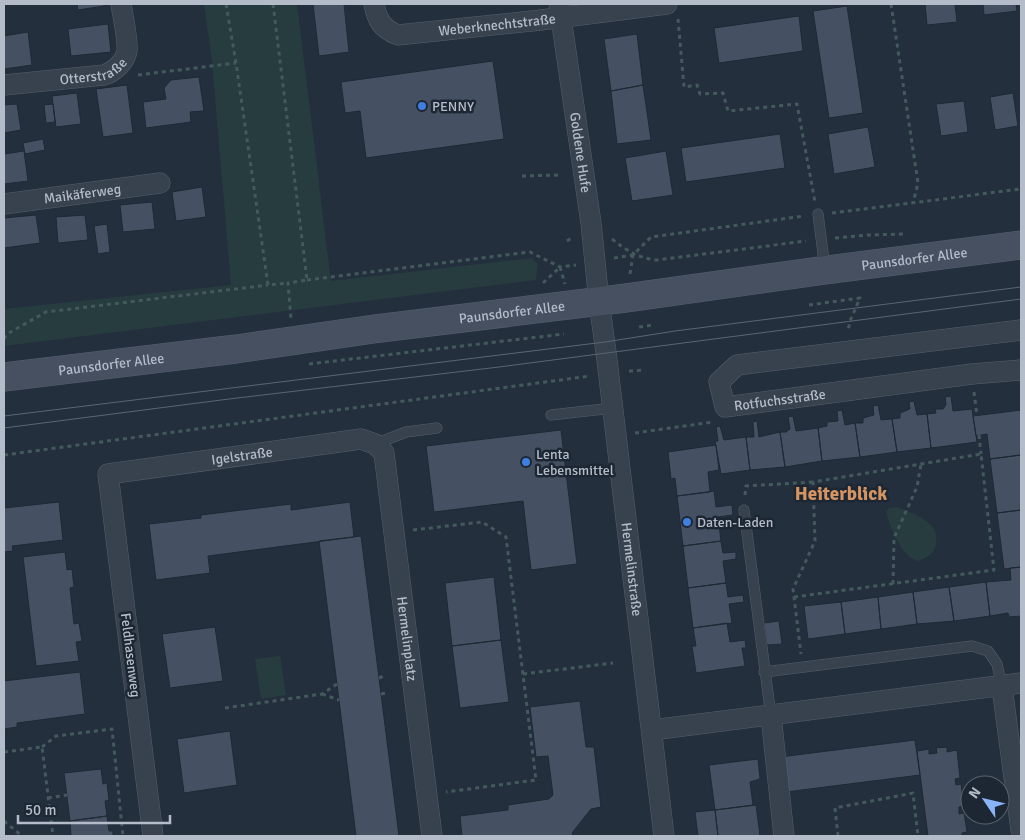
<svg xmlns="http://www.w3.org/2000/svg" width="1025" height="840" font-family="Signika,sans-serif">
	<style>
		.green { fill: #263c3f }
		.building { fill: #455162; stroke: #1f2835 }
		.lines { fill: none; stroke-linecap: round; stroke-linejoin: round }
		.service-casing { stroke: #565f6c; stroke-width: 11 }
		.minor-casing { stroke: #565f6c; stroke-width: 21 }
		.secondary-casing { stroke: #565f6c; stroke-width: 29 }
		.path { stroke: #44595c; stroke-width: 3; stroke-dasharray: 4 4; stroke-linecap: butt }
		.service { stroke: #38414e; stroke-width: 10 }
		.minor { stroke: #38414e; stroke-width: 20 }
		.secondary { stroke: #465061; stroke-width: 28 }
		.tram { stroke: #5a6575; stroke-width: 1 }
		.shop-dot { fill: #3f7fe0; stroke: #1d2633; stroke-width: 2 }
		.labels { text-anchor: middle; stroke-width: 5; stroke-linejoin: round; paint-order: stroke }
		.street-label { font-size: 14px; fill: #b4bcc9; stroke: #1d2633 }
		.poi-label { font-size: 14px; fill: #b4bcc9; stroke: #1d2633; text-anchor: start }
		.district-label { font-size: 19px; font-weight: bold; fill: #d59563; stroke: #1d2633 }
	</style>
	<rect width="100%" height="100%" fill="#242f3e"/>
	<path class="green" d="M204 4H297L331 281 532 258 538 264 536 280 4 346V309L231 285 212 61Z
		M896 507C906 510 923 517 931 525 938 531 938 546 932 553 928 557 923 559 918 561 902 558 889 526 886 511L889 508Z
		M280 656 286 695 261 699 255 659Z"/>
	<path class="building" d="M77 4H104V6L78 10Z
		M313 4H344L349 52 319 56Z
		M925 4H955L957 22 927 25Z
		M983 4H1016L1017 11 984 15Z
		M847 6 863 113 829 118 813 11Z
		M799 16 803 51 719 63 714 28Z
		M108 24 111 52 71 56 68 29Z
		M28 32 32 65 4 69V36Z
		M637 34 643 85 611 91 604 39Z
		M493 61 504 139 366 158 360 111 345 113 341 82Z
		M199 77 204 111 190 112 191 122 146 128 143 102 166 99 164 88 171 80Z
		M127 85 133 133 103 137 96 89Z
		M643 85 651 140 617 144 611 91Z
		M77 93 81 124 56 127 52 96Z
		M1013 93 1018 126 995 130 990 97Z
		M964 101 968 132 941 136 936 104Z
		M17 104 21 130 4 133V105Z
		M53 104 55 122 46 123 44 105Z
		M868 127 875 167 834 174 828 134Z
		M780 134 785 168 686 182 681 148Z
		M43 139 45 150 25 154 23 143Z
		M24 151 28 181 4 184V154Z
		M666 151 673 195 632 201 625 158Z
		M202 187 206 217 176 221 172 192Z
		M152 202 155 229 123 232 120 205Z
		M36 215 40 243 4 248V218Z
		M85 215 88 240 58 243 56 217Z
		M107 224 110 252 98 254 94 226Z
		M951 396 953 411 972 409 977 442 931 448 927 414 936 413 935 409H943L946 405 945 397Z
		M914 401 917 415 927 414 931 448 897 452 892 419 900 418V413L910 409 909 402Z
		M878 405 881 420 892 419 897 452 860 457 855 423H863V418L874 415 873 406Z
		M842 410 845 425 855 423 860 457 822 461 818 428 827 426V422L838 421 837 411Z
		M1021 410V455L990 459 987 434 976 436 973 416Z
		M793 416 796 431 818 428 822 461 785 467 780 432H786L790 429 788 417Z
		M757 421 759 437 780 432 785 467 750 470 746 437H754L753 422Z
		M720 426 724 440 746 437 750 470 721 474 715 441H718L716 427Z
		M561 430 577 564 531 570 523 501 434 512 426 446Z
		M716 445 719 470 708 472 710 492 677 496 675 478 671 479 668 452Z
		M1021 455V510L997 513 990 459Z
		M714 491 716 507 732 505 733 515 718 517 721 541 683 546 677 496Z
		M59 502 63 540 12 546 13 551 4 552V508Z
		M350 502 354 537 208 556 210 573 156 580 149 524 201 518V515L291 504V510Z
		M1021 510V567L1004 569 997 513Z
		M361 536 379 678 399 836H356L319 541Z
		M721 541 723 553 736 552V559L723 561 726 583 688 588 683 546Z
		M65 552 67 570 72 569 74 587 70 588 74 624 79 623 82 641 76 642 79 661 36 666 23 557Z
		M1021 567V616L1009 617 1008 613 990 616 986 582 1011 580 1010 568Z
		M494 577 501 640 452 646 445 583Z
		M986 582 990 616 954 621 949 587Z
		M726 583 728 597 743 595 744 602 729 604 732 623 693 628 688 588Z
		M949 587 954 621 917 624 913 592Z
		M913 592 917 624 881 629 878 597Z
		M878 597 881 629 845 634 841 602Z
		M841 602 845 634 808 639 804 606Z
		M779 621 782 644 767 645 764 623Z
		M727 623 730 642 745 640 746 648H742L745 666 696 673 692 646H696L693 628Z
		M215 627 223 681 170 688 162 634Z
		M501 640 509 702 460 708 452 646Z
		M80 672 85 714 17 723V727L4 729V681Z
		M580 701 586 747H594L601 807 591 809 572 833 573 836H462L460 816 508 810V805L549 799 553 795 548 756 536 757 530 707Z
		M230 731 237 785 184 793 177 739Z
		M915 740 920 775 786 792 780 757Z
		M947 747V752L957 750 960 778 955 779 956 785 961 784 964 806 959 807V814L964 813 967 832 962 833V836H928L917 751 929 749V754L937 753 936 748Z
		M758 759 760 779 750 782 753 805 715 810 709 765Z
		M101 769 103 784 107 783 109 800 105 801 107 816 70 821 64 773Z
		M756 805 760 836H718L715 810Z
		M715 810 718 836H698L695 812Z
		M107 816 109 831H113V836H71L70 821Z"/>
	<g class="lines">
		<g class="service-casing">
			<path id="service" d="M818 214 825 269
				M551 415 613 408
				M375 444 406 432 437 428
				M744 510 771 716
				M764 672 972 646 988 651 997 664 1002 687"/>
		</g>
		<g class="minor-casing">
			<g id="minor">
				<path id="s1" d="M374 4C377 20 382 29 398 35L541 20 667 4"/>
				<path id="s2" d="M559 4 591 223 599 302 606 352 664 836"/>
				<path id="s3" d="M4 85 104 75C114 72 125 62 127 51 128 39 123 16 121 4"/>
				<path id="s4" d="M4 204 160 183"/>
				<path id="s5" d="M1021 330 737 365 719 382 725 407 972 374 1021 370"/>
				<path d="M1002 687 1021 830"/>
				<path d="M771 716 784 836"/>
				<path d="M652 730 1021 683"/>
				<path id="s6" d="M153 836 108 474 361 439 375 444 384 453 432 836"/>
			</g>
		</g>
		<g class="secondary-casing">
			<g id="secondary">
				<path id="s7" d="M4 377 236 349 374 329 626 298 826 270 1021 245"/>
			</g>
		</g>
		<path class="path" d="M226 4 236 63 268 285 288 283
			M273 4 307 280 288 283 291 319
			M891 4 918 183 913 203
			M678 19 684 87 697 85 700 94 723 93 728 111 797 104 815 202
			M138 75 236 63
			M522 176 559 175
			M832 213 1021 189
			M835 238 868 235 906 234
			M612 239C627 251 638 258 657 260L806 241
			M567 241 573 237
			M614 258 633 255 651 237 804 216
			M560 267 565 284
			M630 274 633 255
			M307 280 530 252 560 267 576 265
			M543 283 560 267
			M809 305 860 298 850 321 848 331
			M639 327 653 325
			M4 339 7 334 46 312 268 285
			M309 364 564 334
			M629 371 643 370
			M974 392 977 416
			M635 433 713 422
			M979 435 981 454
			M4 455 590 376
			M745 495 746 486 813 482
			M413 530 482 522 506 537 536 780 446 792
			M893 584 894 538 917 487 921 464
			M794 597 994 570 981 454 813 482 815 541 793 589 794 597 801 654
			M523 674 613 663
			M379 678 384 676
			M322 694 339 700
			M381 694 387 693
			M225 708 322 694 337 684
			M42 747 56 736 112 729 123 836
			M4 752 42 747 53 836
			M48 798 67 795
			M4 821 22 836
			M838 836 835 808 913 793 918 836"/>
		<use href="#service" class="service"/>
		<use href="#minor" class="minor"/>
		<use href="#secondary" class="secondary"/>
		<path class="tram" d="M4 416 605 342 675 331 1021 287
			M4 428 229 399 499 367 1021 299"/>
	</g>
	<g class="shop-dot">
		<circle cx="422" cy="106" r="5"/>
		<circle cx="526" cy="462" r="5"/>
		<circle cx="687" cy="522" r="5"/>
	</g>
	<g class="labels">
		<g class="street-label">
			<text dy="5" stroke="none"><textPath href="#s1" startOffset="141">Weberknechtstraße</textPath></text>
			<text dy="5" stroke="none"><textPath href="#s3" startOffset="91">Otterstraße</textPath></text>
			<text dy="5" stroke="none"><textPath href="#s2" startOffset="150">Goldene Hufe</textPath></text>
			<text dy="5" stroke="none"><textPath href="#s4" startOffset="79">Maikäferweg</textPath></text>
			<text dy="5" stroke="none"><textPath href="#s7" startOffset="918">Paunsdorfer Allee</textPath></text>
			<text dy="5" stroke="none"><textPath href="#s7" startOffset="512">Paunsdorfer Allee</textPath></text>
			<text dy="5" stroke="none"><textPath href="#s7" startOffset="108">Paunsdorfer Allee</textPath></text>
			<text dy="5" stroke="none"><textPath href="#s5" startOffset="392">Rotfuchsstraße</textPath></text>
			<text dy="5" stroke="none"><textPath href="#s6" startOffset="500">Igelstraße</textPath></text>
			<text dy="5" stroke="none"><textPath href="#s2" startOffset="570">Hermelinstraße</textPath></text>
			<text dy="5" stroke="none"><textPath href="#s6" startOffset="835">Hermelinplatz</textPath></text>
			<text transform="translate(131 655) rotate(83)" y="5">Feldhasenweg</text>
		</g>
		<g class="poi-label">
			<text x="432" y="111">PENNY</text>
			<text x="536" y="459">Lenta<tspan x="536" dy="16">Lebensmittel</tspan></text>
			<text x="697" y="527">Daten-Laden</text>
		</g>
		<g class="district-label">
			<text x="841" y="500">Heiterblick</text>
		</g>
	</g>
	<rect width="1025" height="840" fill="none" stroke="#b4bcc9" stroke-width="10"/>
	<g transform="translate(985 800) rotate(305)"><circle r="24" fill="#1d2633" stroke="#59626f"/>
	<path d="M0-4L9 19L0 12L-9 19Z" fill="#8ab4f8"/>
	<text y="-8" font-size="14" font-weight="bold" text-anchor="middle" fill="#b4bcc9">N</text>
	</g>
	<path d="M18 815v8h152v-8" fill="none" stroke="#b4bcc9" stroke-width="2.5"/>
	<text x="25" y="815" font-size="15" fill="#b4bcc9" stroke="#1d2633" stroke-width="4" paint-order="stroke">50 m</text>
</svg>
